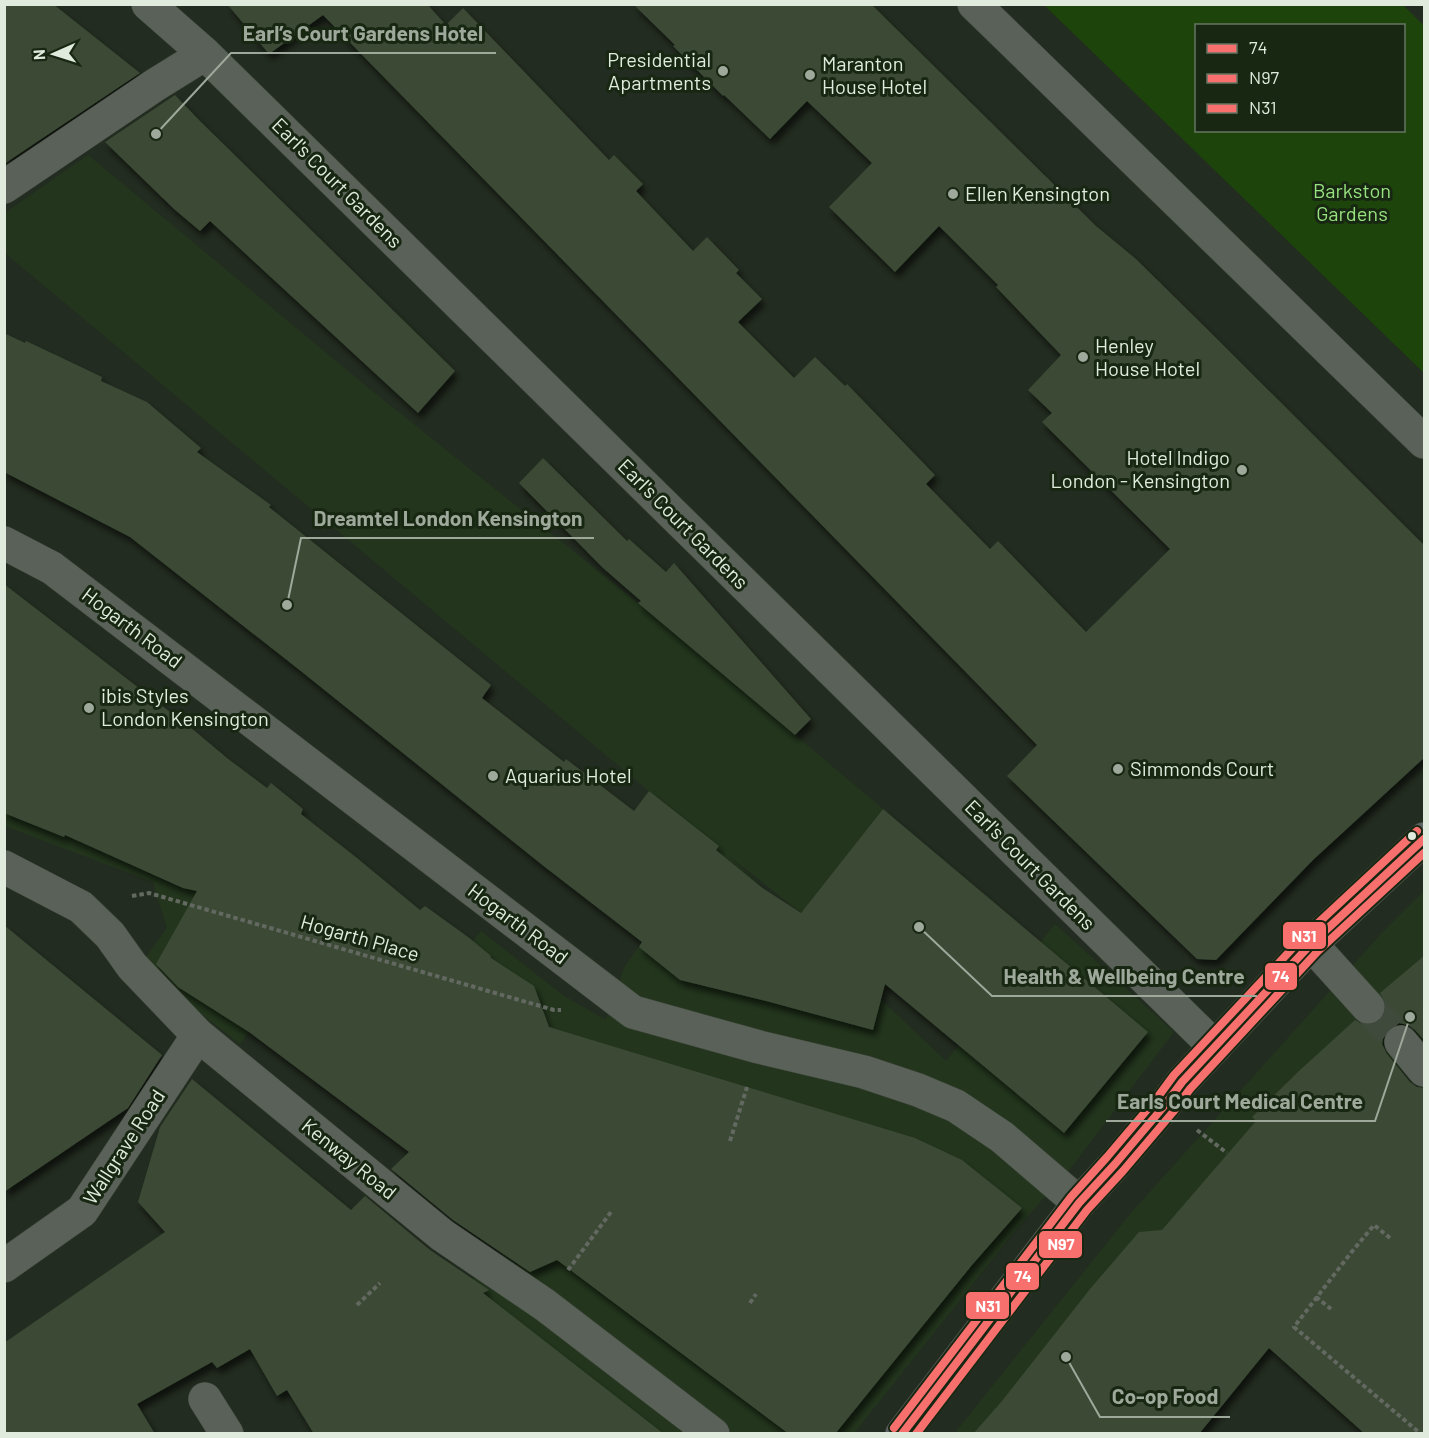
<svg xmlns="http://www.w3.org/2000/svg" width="1429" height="1438" font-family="Barlow,sans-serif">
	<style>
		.built { fill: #23361d }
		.green { fill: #1d440a; fill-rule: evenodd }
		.building { fill: #3a4935; filter: url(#shadow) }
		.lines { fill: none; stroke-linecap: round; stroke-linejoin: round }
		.minor-tunnel { stroke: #3f493c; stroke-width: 33; stroke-dasharray: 33 16; stroke-linecap: butt }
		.minor-casing { stroke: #3f473c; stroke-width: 34 }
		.highway-casing { stroke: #3f473c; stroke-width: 34 }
		.path { stroke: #636961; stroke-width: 4; stroke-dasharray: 4.5 3; stroke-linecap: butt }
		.minor { stroke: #5a6158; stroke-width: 33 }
		.highway { stroke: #5f6263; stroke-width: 33 }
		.bus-1-casing { stroke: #172712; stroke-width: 12 }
		.bus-2-casing { stroke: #172712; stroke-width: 12 }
		.bus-3-casing { stroke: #172712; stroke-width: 12 }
		.bus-1 { stroke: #f8706d; stroke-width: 8 }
		.bus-2 { stroke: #f8706d; stroke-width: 8 }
		.bus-3 { stroke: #f8706d; stroke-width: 8 }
		.poi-dot { fill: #9ea89b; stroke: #172712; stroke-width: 2 }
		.bus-dot { fill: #e0ebdd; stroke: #172712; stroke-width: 2 }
		.labels { text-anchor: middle; stroke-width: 6; stroke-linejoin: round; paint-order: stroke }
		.poi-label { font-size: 20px; fill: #e0ebdd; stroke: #172712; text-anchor: start }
		.street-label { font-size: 20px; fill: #e0ebdd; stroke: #172712 }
		.park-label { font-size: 20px; fill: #98e27f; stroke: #172712 }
		.leader { fill: none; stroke: #9ea89b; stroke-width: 2 }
		.callout-dot { fill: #9ea89b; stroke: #172712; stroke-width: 2 }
		.callout-label { font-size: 21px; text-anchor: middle; font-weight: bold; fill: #9ea89b; stroke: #172712; stroke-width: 6; stroke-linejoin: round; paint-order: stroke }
		.line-badge { stroke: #172712; stroke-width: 2 }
		.badge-label { font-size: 16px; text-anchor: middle; font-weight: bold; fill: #fff }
	</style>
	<defs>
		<filter id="shadow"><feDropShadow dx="3.5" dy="6" stdDeviation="3" flood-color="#0009"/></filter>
	</defs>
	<rect width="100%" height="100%" fill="#232c20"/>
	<path class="built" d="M88 155 366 386 638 603 883 809 801 913 728 855 946 1061 1055 924 1174 1032 1073 1165 1018 1227 854 1433H549L415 1326 503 1254 519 1266 574 1192 294 971 240 1044 140 965 167 928 153 882 5 826 4 746 450 967 481 931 564 996 606 1020 624 968 642 942 719 846 649 791 5 253V213Z
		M1424 891V1080L1408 1065 1332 1144 1084 1433 954 1434 1131 1213 1381 934Z"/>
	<path class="green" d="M1044 5H1403L1424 26V373ZM1196 26H1404V130H1196Z"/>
	<path class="building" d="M4 4H53L140 73 4 164Z
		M227 4H427L446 25 463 8 609 160 614 155 643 184 636 191 693 251 707 237 739 270 736 273 762 299 738 322 794 378 815 357 845 386 847 384 935 475 926 484 990 549 998 541 1086 632 1170 549 1042 422 1052 413 1028 390 1061 355 996 287 998 285 939 226 895 272 829 207 872 163 807 101 770 139 724 95 723 96 673 46 675 45 633 4H871L1096 226 1136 259 1203 325 1425 546V757L1313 860 1216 960 1197 959 1007 776 1037 745 323 15 269 54Z
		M175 95 200 121 455 371 418 413 210 221 200 231 174 209 105 142Z
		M4 333 25 343 26 341 60 357 102 377 101 381 147 402 201 448 197 452 271 505 269 507 491 685 482 698 564 762 566 759 634 811 649 791 719 846 716 850 761 887 801 913 883 809 1148 1032 1064 1133 885 984 873 1030 766 1001 680 980 639 947 642 942 541 864 302 672 130 537 4 472Z
		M543 458 627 541 629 539 666 572 674 563 811 719 795 735 638 603 641 601 603 568 519 483Z
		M4 584 196 732 227 758 267 788 271 783 303 809 301 814 357 858 420 910 425 906 468 937 490 955 491 958 534 986 549 1027 915 1138 962 1160 1022 1208 972 1265 835 1434H789L557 1260 530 1272 453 1220 391 1169 409 1152 249 1032 178 987 156 964 197 891 183 888 65 835 64 837 4 813Z
		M4 925 162 1055 128 1108 4 1192Z
		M1425 955V1041L1415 1030 1408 1025 1399 1023 1389 1028 1384 1035 1382 1044 1387 1054 1410 1082 1417 1087 1425 1088V1434H1365L1269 1348 1199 1434H973L1002 1401 1090 1289 1139 1232 1162 1230 1256 1121 1252 1117 1300 1070 1355 1020 1363 1025H1371L1381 1020 1386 1012V1004L1380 993Z
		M192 1079 351 1210 365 1196 430 1250 489 1290 483 1293 664 1434H314L287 1390 277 1396 250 1349 217 1368 212 1362 137 1404 155 1434H4V1343L165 1232 138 1202 160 1127Z"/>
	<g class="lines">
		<path class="minor-tunnel" d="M1368 1007 1401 1042"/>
		<g class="minor-casing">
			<path id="minor" d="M148 4 205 54 1215 1047
				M974 4 1424 442
				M4 187 155 85 205 54
				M4 543 52 568 633 1012 759 1047 864 1072 918 1090 956 1106 1002 1137 1079 1203
				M4 867 81 907 110 935 132 966 198 1035 442 1235 545 1305 713 1434
				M1311 944 1368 1007
				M1401 1042 1424 1070
				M4 1266 82 1211 198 1035
				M205 1399 227 1434"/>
		</g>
		<g class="highway-casing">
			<path id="highway" d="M902 1434 1079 1203 1115 1164 1165 1105 1182 1082 1311 944 1424 839"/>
		</g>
		<path class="path" d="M132 896 149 893 554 1010H561
			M1197 1130 1227 1153
			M730 1141 747 1087
			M1390 1238 1374 1225 1350 1254 1294 1327 1421 1434
			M568 1270 611 1212
			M1316 1297 1331 1309
			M750 1303 756 1294
			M357 1305 380 1283"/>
		<use href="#minor" class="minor"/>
		<use href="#highway" class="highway"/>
		<g class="bus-1-casing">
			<path id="bus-1" d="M902 1434 1079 1203 1115 1164 1165 1105 1182 1082 1311 944 1424 839"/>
		</g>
		<g class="bus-2-casing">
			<path id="bus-2" d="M916 1434 1087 1210 1123 1171 1173 1112 1190 1089 1318 951 1424 853"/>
		</g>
		<g class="bus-3-casing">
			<path id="bus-3" d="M894 1428 1071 1197 1107 1157 1157 1098 1174 1075 1303 937 1417 831"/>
		</g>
		<use href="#bus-1" class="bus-1"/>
		<use href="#bus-2" class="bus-2"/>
		<use href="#bus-3" class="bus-3"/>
	</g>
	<g class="poi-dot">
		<circle cx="723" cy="71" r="6"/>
		<circle cx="810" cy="75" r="6"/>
		<circle cx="953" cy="194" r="6"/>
		<circle cx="1083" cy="357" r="6"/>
		<circle cx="1242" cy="470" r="6"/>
		<circle cx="89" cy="708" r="6"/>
		<circle cx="1118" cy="769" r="6"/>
		<circle cx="493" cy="776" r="6"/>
	</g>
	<circle class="bus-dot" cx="1412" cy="836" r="5"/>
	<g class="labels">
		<g class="poi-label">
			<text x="711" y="67" text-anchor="end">Presidential<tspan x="711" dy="23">Apartments</tspan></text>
			<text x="822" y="71">Maranton<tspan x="822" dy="23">House Hotel</tspan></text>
			<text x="965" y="201">Ellen Kensington</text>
			<text x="1095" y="353">Henley<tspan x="1095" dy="23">House Hotel</tspan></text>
			<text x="1230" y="465" text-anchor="end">Hotel Indigo<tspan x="1230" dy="23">London - Kensington</tspan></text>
			<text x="101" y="703">ibis Styles<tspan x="101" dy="23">London Kensington</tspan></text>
			<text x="1130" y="776">Simmonds Court</text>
			<text x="505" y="783">Aquarius Hotel</text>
		</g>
		<g class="street-label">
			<text transform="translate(337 183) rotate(45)" y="7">Earl's Court Gardens</text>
			<text transform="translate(683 524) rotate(45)" y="7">Earl's Court Gardens</text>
			<text transform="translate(132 628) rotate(37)" y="7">Hogarth Road</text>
			<text transform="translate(1030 865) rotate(45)" y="7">Earl's Court Gardens</text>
			<text transform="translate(518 924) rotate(37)" y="7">Hogarth Road</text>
			<text transform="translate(360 938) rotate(16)" y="7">Hogarth Place</text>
			<text transform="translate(124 1147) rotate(-57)" y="7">Wallgrave Road</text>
			<text transform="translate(349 1159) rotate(39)" y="7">Kenway Road</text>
		</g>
		<g class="park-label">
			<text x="1352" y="198">Barkston<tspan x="1352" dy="23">Gardens</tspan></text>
		</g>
	</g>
	<path class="leader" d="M156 134L231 53H496M287 605L301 538H594M919 927L992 996H1257M1410 1017L1375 1121H1106M1066 1357L1100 1417H1230"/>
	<g class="callout-dot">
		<circle cx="156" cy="134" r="6"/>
		<circle cx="287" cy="605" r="6"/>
		<circle cx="919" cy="927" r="6"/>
		<circle cx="1410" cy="1017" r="6"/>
		<circle cx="1066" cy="1357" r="6"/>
	</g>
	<g class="callout-label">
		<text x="363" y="41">Earl’s Court Gardens Hotel</text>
		<text x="448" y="526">Dreamtel London Kensington</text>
		<text x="1124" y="984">Health &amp; Wellbeing Centre</text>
		<text x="1240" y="1109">Earls Court Medical Centre</text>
		<text x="1165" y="1404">Co-op Food</text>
	</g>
	<g class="line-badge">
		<rect x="1282" y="921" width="45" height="29" rx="6" fill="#f8706d"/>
		<rect x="1264" y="962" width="34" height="29" rx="6" fill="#f8706d"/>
		<rect x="1038" y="1230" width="45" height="29" rx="6" fill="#f8706d"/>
		<rect x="1005" y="1262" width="35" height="29" rx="6" fill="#f8706d"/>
		<rect x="965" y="1291" width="45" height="29" rx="6" fill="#f8706d"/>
	</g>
	<g class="badge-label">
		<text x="1304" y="942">N31</text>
		<text x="1281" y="982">74</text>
		<text x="1061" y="1250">N97</text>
		<text x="1023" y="1282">74</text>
		<text x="988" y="1312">N31</text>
	</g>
	<rect width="1429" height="1438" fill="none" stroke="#e0ebdd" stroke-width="12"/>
	<rect x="1195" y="24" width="210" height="108" fill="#172712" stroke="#677563" stroke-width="1.5"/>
	<rect x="1207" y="44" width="30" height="9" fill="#f8706d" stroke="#677563" stroke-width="1.5"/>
	<text x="1249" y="54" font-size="18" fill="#e0ebdd">74</text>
	<rect x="1207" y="74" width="30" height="9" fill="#f8706d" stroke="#677563" stroke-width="1.5"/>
	<text x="1249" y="84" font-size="18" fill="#e0ebdd">N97</text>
	<rect x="1207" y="104" width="30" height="9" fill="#f8706d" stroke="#677563" stroke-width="1.5"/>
	<text x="1249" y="114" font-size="18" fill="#e0ebdd">N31</text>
	<g transform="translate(54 54) rotate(267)" stroke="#172712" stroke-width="4.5" paint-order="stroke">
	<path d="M0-4.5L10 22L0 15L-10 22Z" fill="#e0ebdd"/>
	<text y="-9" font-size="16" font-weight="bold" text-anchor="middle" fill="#e0ebdd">N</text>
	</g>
</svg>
